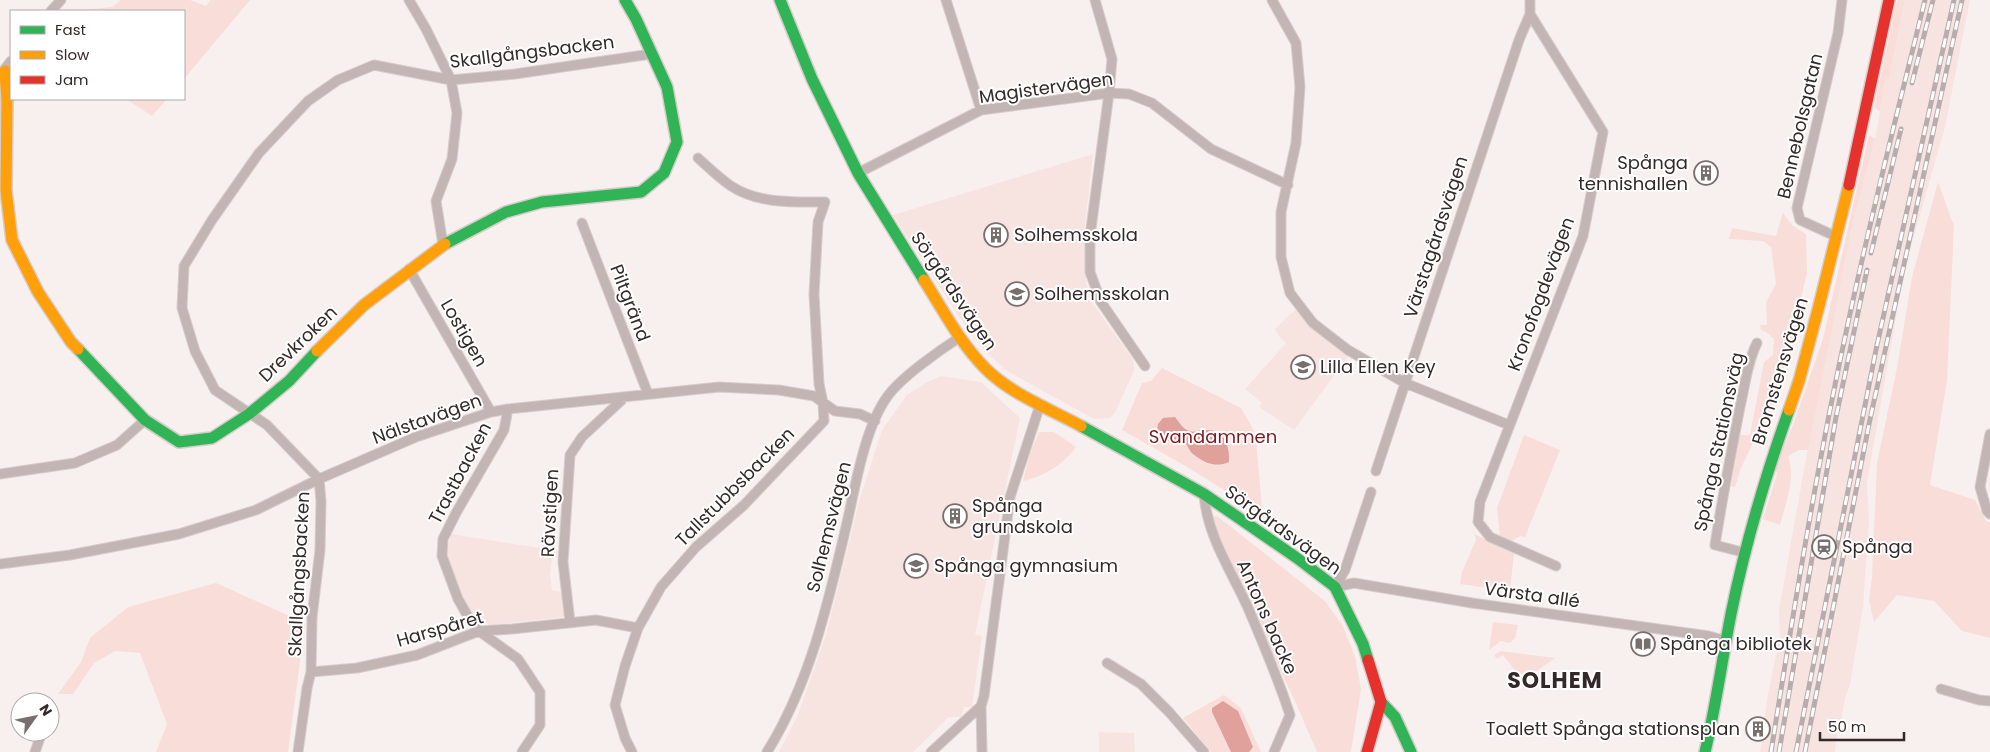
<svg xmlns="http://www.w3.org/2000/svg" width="1990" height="752" font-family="Poppins,sans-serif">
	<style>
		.built { fill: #f7e4e1 }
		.green { fill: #f9ddd9 }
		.water { fill: #e0a09b }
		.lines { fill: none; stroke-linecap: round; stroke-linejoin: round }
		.street-casing { stroke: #d4cdcb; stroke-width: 11 }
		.fast-casing { stroke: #d4cdcb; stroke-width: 14 }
		.slow-casing { stroke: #d4cdcb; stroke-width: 14 }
		.jam-casing { stroke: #d4cdcb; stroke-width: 14 }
		.street { stroke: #c3b5b4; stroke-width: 9 }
		.fast { stroke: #30b455; stroke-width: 11 }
		.slow { stroke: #ff9f0a; stroke-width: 11 }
		.jam { stroke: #e5322d; stroke-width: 11 }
		.rail-casing { stroke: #b7adac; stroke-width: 5 }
		.rail { stroke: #fff; stroke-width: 3; stroke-dasharray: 9; stroke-linecap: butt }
		.labels { text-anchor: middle; stroke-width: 4; stroke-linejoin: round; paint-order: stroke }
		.street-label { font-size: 18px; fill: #332928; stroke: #fff }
		.poi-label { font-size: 18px; fill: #332928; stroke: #fff; text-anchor: start }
		.park-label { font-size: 18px; fill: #82171d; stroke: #fff }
		.district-label { font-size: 22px; font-weight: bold; letter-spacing: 1px; fill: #332928; stroke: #fff }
	</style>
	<rect width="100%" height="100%" fill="#f8f0ee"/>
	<path class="built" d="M1905 0H1970L1945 127 1904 271 1867 483 1869 523 1863 607 1850 685 1845 698 1840 727 1838 729 1835 752H1760L1767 699 1780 636 1779 610 1814 413 1851 231 1875 139 1885 82 1889 78Z
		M1093 154 1085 226 1086 283 1093 304 1132 358 1134 364V371L1115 413 1110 418 1094 419 1007 371 987 353 968 330 893 215Z
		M1296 309 1307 322 1349 355 1294 430 1259 407 1262 403 1245 389 1286 343 1279 336 1275 329Z
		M941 376 981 382 1020 418 975 635 982 636 972 707H964L961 717H949L913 752H779L797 717 826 635 860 498 882 430 907 395 929 381Z
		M451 534 559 551 558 558H552L550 576 552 590 561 592 564 617 490 625 474 617 461 595 446 556Z
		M1099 732 1134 733 1135 752H1099Z"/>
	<path class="green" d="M121 0H190L206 6 210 0H250L184 79V11H76L112 7Z
		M1897 0H1905L1889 79 1885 82 1880 111 1874 108Z
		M126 99H167L152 116Z
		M1869 135 1875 139 1851 231 1808 450H1799L1788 456C1796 478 1786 503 1780 525L1763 519 1777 474 1775 467 1793 425 1823 339Z
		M1938 182 1954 226 1947 380 1930 485 1975 500 1986 521 1990 523V638L1962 631 1934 601 1897 595 1874 622 1869 600 1872 577 1877 463 1897 368 1912 277Z
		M1783 213 1793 226 1806 234 1807 273 1780 387 1741 468 1735 487 1731 486 1740 435H1750L1764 362 1773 355 1774 339 1766 332 1761 330 1760 325H1767L1766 302 1776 284 1771 247 1763 241 1729 239 1732 228 1776 236Z
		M1162 368 1241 408 1253 429 1256 440 1262 508 1268 517 1182 464 1122 430 1142 383 1151 381Z
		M1039 432H1054L1076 447C1064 464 1043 477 1023 481L1030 453Z
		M1524 435 1560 450 1525 537 1520 536 1510 542 1500 537 1497 508Z
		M1217 516 1325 601 1343 626 1355 657 1361 689 1351 752H1317L1298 708 1221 543 1211 517Z
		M1474 534 1514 553 1510 591 1460 584 1462 572 1476 540Z
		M216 583 305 623 288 752H156L167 724 140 653 115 651 94 663 73 694H58L81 662 90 638 128 607Z
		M1493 622 1518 625 1515 638 1510 643 1501 641 1489 650Z
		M1501 651 1555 658 1523 681 1503 655 1497 659 1494 655Z
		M1224 695 1241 708 1261 752H1211L1183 718Z"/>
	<path class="water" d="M1175 417C1179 422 1183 429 1189 431 1194 433 1199 430 1205 430 1224 429 1230 445 1229 462 1216 468 1204 463 1193 454 1189 451 1188 444 1183 442 1172 438 1153 449 1158 424L1163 418Z
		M1223 701 1238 711 1253 747 1249 752H1231L1212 712V708Z"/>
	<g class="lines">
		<g class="street-casing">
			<path id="street" d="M409 0 426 29 451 80 457 113 452 159 436 201 443 245
				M946 0 981 110
				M1095 0 1112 59 1109 93 1090 236V272L1101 302 1145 366
				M1272 0 1296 43 1300 87 1296 143 1281 212V257L1290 293 1313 323 1348 350 1405 383 1509 425
				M1530 0V14L1603 132 1583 236 1480 502 1478 522 1490 537 1556 566
				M51 11 61 0
				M0 75 11 61
				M858 173 981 110 1109 93 1129 94 1152 103 1211 149 1288 185
				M582 223 648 394
				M1835 236 1800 220 1797 208 1838 33 1842 0
				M409 269 491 412
				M508 409 504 430 456 513 443 539 442 556 458 599 470 620 479 631 518 659 540 692V725L522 752
				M1990 434 1980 487 1987 511 1990 514
				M1376 471 1519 40 1530 14
				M0 474 75 463 117 445 145 420
				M1204 494C1207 536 1231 570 1248 608 1263 643 1278 678 1290 715L1274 752
				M1746 553 1715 545C1722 499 1731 453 1740 407 1745 386 1747 363 1757 343
				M0 564 70 555 179 534 256 510 319 479 416 437 491 412 508 409 719 387 779 390 814 396 835 411 860 414 875 421
				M1335 587 1354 583 1472 603 1709 636 1726 641
				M1335 587 1345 570 1371 492
				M570 622 563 562 570 455 582 437 625 397
				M1107 663 1141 684 1169 712 1204 752
				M311 672 357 668 417 655 479 631 512 629 596 620 638 628
				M1941 689 1979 700 1990 701
				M35 752 42 732
				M298 752 307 688 311 672 312 617 320 550 321 501 319 479 267 425 215 390 195 351 182 308 184 266 212 220 259 153 308 101 338 80 374 65 451 80 515 74 651 54
				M632 752 625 738 615 705 625 666 638 628 661 587 696 547 744 505 824 421 823 403 819 384 814 294 818 222 825 202C794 202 758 204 731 186 719 178 708 167 698 158
				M767 752C809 685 828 604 846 527 855 489 864 429 887 397 900 378 940 350 960 337
				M931 752 981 706
				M982 752 981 706 984 696 1010 497 1040 405"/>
		</g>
		<g class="fast-casing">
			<path id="fast" d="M780 0 812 79 858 173 924 280
				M445 244 506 212 542 202 641 192 664 173 677 142 667 87 636 19 625 0
				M78 349 145 420 179 442 212 438 249 414 289 381 317 351
				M1081 426 1204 494 1297 558 1335 587 1363 644 1368 660
				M1381 702 1395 717 1411 752
				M1705 752C1716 706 1722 660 1731 614 1745 545 1765 477 1789 410"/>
		</g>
		<g class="slow-casing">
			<path id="slow" d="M5 71 7 101 6 190 12 240 38 292 71 342 78 349
				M924 280C943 310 960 343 986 369 1011 394 1050 409 1081 426
				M317 351 364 305 445 244
				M1789 410 1799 381 1819 306 1849 185"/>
		</g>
		<g class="jam-casing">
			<path id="jam" d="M1849 185 1889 0
				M1367 752 1381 702 1368 660"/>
		</g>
		<use href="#street" class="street"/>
		<use href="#fast" class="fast"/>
		<use href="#slow" class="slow"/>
		<use href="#jam" class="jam"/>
		<g class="rail-casing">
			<path id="rail" d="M1912 83 1933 0
				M1871 253 1901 129
				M1771 752C1793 615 1815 477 1844 342 1868 227 1897 114 1925 0
				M1779 752 1836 417 1867 270
				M1796 752 1877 345 1954 0
				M1805 752 1869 424 1962 0"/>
		</g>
		<use href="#rail" class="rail"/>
	</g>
	<defs>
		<g id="building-ring" transform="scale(1.25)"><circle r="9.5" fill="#fff" stroke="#786f6d" stroke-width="1.5"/><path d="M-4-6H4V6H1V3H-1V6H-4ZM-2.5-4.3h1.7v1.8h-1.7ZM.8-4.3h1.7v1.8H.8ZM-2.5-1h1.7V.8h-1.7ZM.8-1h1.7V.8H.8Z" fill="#786f6d"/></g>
		<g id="school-ring" transform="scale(1.25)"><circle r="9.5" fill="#fff" stroke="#786f6d" stroke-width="1.5"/><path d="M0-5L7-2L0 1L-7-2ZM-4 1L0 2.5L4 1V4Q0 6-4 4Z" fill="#786f6d"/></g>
		<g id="station-ring" transform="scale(1.25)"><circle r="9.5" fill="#fff" stroke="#786f6d" stroke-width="1.5"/><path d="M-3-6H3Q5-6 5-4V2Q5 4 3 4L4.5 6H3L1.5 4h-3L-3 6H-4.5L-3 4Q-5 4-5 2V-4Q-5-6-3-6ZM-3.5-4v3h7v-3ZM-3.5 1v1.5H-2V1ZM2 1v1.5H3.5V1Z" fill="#786f6d"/></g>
		<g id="library-ring" transform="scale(1.25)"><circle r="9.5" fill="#fff" stroke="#786f6d" stroke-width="1.5"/><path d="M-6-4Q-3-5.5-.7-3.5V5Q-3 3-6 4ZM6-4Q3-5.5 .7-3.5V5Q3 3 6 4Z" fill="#786f6d"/></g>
	</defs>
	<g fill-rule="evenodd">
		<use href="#building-ring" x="1706" y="173"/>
		<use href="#building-ring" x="996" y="235"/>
		<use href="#school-ring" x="1017" y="294"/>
		<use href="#school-ring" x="1303" y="367"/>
		<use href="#building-ring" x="955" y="516"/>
		<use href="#station-ring" x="1824" y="547"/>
		<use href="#school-ring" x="916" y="566"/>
		<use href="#library-ring" x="1643" y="644"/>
		<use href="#building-ring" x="1758" y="729"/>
	</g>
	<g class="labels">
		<g class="street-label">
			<text transform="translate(532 52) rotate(-7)" y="6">Skallgångsbacken</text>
			<text transform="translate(1046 88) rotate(-8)" y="6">Magistervägen</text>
			<text transform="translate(1800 126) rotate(-77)" y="6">Bennebolsgatan</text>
			<text transform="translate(1436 237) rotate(-72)" y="6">Värstagårdsvägen</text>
			<text transform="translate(954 291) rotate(56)" y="6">Sörgårdsvägen</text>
			<text transform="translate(1541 294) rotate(-70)" y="6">Kronofogdevägen</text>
			<text transform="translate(630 303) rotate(69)" y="6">Piltgränd</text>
			<text transform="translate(464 333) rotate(60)" y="6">Lostigen</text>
			<text transform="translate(298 344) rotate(-44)" y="6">Drevkroken</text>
			<text transform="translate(1780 371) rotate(-73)" y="6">Bromstensvägen</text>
			<text transform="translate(427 419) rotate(-20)" y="6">Nälstavägen</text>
			<text transform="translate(1719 442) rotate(-78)" y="6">Spånga Stationsväg</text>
			<text transform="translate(460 473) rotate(-62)" y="6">Trastbacken</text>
			<text transform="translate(735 487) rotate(-45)" y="6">Tallstubbsbacken</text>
			<text transform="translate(550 513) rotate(-87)" y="6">Rävstigen</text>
			<text transform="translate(829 527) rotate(-76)" y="6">Solhemsvägen</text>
			<text transform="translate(1283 530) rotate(36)" y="6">Sörgårdsvägen</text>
			<text transform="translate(299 574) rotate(-87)" y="6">Skallgångsbacken</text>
			<text transform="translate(1532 595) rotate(8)" y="6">Värsta allé</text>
			<text transform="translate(1267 617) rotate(66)" y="6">Antons backe</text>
			<text transform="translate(440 629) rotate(-16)" y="6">Harspåret</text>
		</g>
		<g class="poi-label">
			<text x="1688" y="169" text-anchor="end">Spånga<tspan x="1688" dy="21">tennishallen</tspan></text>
			<text x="1014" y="241">Solhemsskola</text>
			<text x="1034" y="300">Solhemsskolan</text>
			<text x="1320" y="373">Lilla Ellen Key</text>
			<text x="972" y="512">Spånga<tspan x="972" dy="21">grundskola</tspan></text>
			<text x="1842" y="553">Spånga</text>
			<text x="934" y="572">Spånga gymnasium</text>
			<text x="1660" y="650">Spånga bibliotek</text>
			<text x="1740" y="735" text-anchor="end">Toalett Spånga stationsplan</text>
		</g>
		<g class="park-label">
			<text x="1213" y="443">Svandammen</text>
		</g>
		<g class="district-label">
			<text x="1555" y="688">SOLHEM</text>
		</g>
	</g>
	<rect x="10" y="10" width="175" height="90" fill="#ffffff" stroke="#ada9a9"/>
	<rect x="20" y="26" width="25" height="8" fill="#30b455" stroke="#ada9a9"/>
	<text x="55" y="35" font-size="15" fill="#332928">Fast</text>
	<rect x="20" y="51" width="25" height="8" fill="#ff9f0a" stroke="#ada9a9"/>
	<text x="55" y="60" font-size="15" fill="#332928">Slow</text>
	<rect x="20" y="76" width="25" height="8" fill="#e5322d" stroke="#ada9a9"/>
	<text x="55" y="85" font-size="15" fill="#332928">Jam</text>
	<g transform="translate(35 717) rotate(57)"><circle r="24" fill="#ffffff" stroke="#ada9a9"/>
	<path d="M0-4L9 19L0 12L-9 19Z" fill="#786f6d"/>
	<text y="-8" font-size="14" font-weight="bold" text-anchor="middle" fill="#332928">N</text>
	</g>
	<path d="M1820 732v8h84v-8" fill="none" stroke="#332928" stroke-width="2.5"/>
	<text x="1828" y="732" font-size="15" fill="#332928" stroke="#ffffff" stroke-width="4" paint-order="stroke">50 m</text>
</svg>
